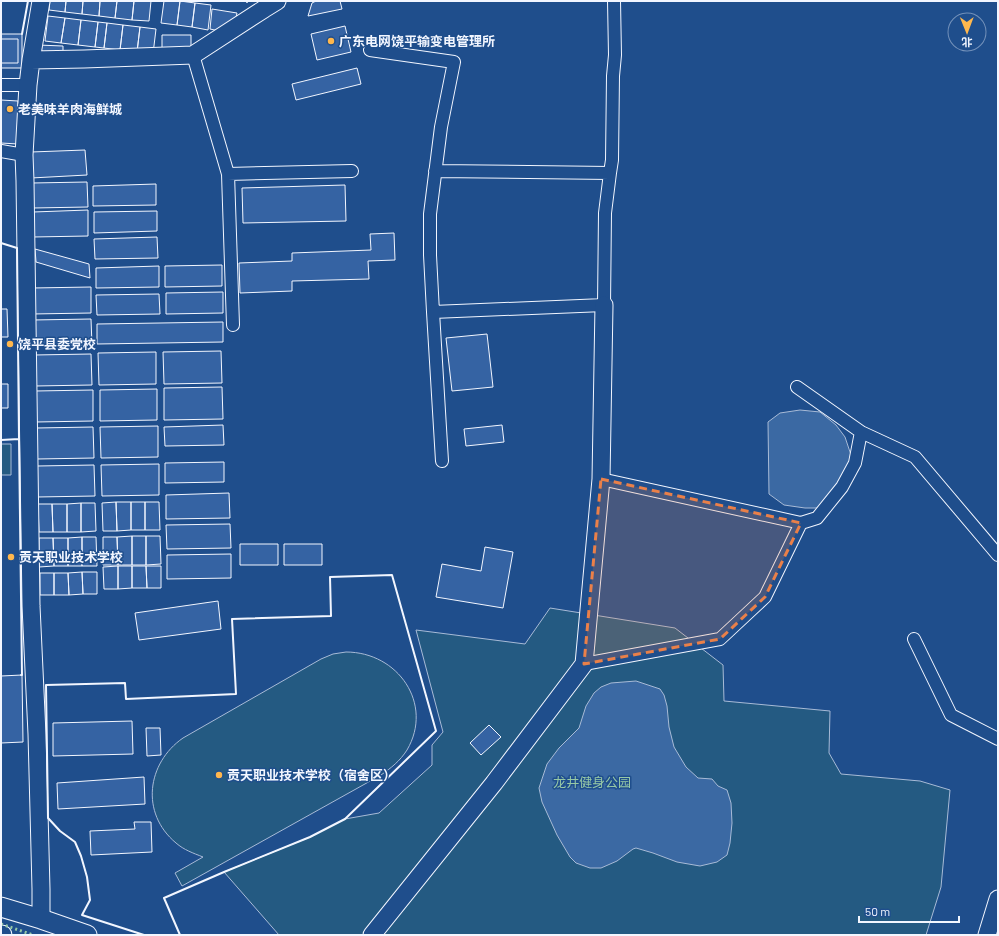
<svg xmlns="http://www.w3.org/2000/svg" width="999" height="936" font-family="Barlow,'Noto Sans SC',sans-serif">
	<style>
		.green { fill: #245a82; stroke: #a8bbd7 }
		.water { fill: #3b69a3; stroke: #a8bbd7 }
		.building { fill: #3563a3; stroke: #f2f6ff }
		.lines { fill: none; stroke-linecap: round; stroke-linejoin: round }
		.street-casing { stroke: #f2f6ff; stroke-width: 14 }
		.secondary-casing { stroke: #f2f6ff; stroke-width: 19 }
		.primary-casing { stroke: #f2f6ff; stroke-width: 21 }
		.street { stroke: #1f4e8c; stroke-width: 12 }
		.secondary { stroke: #1f4e8c; stroke-width: 17 }
		.primary { stroke: #1f4e8c; stroke-width: 19 }
		.hedge { stroke: #97c8a6; stroke-width: 3; stroke-dasharray: 2 3; stroke-linecap: butt }
		.wall { stroke: #f2f6ff; stroke-width: 2 }
		.marked { fill: #ea8049; fill-opacity: 0.2; stroke: #ea8049; stroke-width: 3; stroke-dasharray: 8 5; stroke-linejoin: round }
		.poi-dot { fill: #ffb74d; stroke: #1f4e8c; stroke-width: 1.5 }
		.labels { text-anchor: middle; stroke-width: 3; stroke-linejoin: round; paint-order: stroke }
		.poi-label { font-size: 13px; font-weight: bold; fill: #f2f6ff; stroke: #1f4e8c; text-anchor: start }
		.park-label { font-size: 13px; fill: #97c8a6; stroke: #1f4e8c }
	</style>
	<rect width="100%" height="100%" fill="#1f4e8c"/>
	<path class="green" d="M1 444H11V475H1Z
		M550 608 675 628 723 665 724 701 830 711 829 753 841 774 920 781 950 790 941 887 926 935H279L224 872 310 837 345 819 379 813 432 765V745L443 732 416 630 525 644Z
		M346 652C398 652 434 704 407 750 400 761 391 768 381 775L182 886 175 873 203 857C193 853 184 850 176 843 140 813 147 763 183 738L321 659 333 654Z"/>
	<path class="water" d="M800 410 820 412 836 425 845 437 851 455 847 471 818 508H805L784 505 769 494 768 422 780 413Z
		M636 681 660 689 664 695 667 706 669 727 674 747 686 767 698 778 712 779 718 786 727 790 731 803 732 823 730 843 727 855 717 862 700 866 677 862 653 853 636 848 633 849 617 861 601 868H590L576 863 570 857 557 835 542 802 539 788 547 764 559 748 579 728 586 706 594 693 601 687 611 683Z"/>
	<path class="building" d="M50 1H66L65 12 49 10Z
		M66 1H83L82 14 65 12Z
		M83 1H100L99 16 82 14Z
		M100 1H117L115 18 99 16Z
		M117 1H134L132 20 115 18Z
		M134 1H151L149 21 132 20Z
		M164 1H180L177 25 161 23Z
		M180 1 195 3 192 27 177 25Z
		M316 1H340L342 9 308 16 312 3Z
		M195 3 211 5 208 30 192 27Z
		M212 9 237 13 235 22 219 31 210 29Z
		M48 16 65 18 61 43 45 41Z
		M65 18 81 20 78 45 61 43Z
		M81 20 98 22 95 47 78 45Z
		M98 22 107 23 104 48 95 47Z
		M107 23 123 25 120 50 104 48Z
		M123 25 140 27 137 52 120 50Z
		M345 26 351 52 317 60 311 34Z
		M140 27 156 29 153 54 137 52Z
		M1 34H22V68H1Z
		M162 35H191V51L162 52Z
		M1 39H18V63H1Z
		M38 45 63 46V56L38 55Z
		M357 68 361 84 296 100 292 84Z
		M1 100 18 101V144L1 143Z
		M85 150 87 175 31 178V152Z
		M87 182 88 207 33 208 32 183Z
		M156 184V205L93 206V186Z
		M345 185 346 221 243 223 242 188Z
		M88 210V236L33 237V212Z
		M157 211V231L94 233V212Z
		M394 233 395 260 368 261 369 279 292 281V291L240 293 239 263 292 261V253L371 250 370 234Z
		M157 237 158 258 95 259 94 239Z
		M35 249 89 264 90 278 36 262Z
		M222 265V286L165 287V266Z
		M159 266V287L96 288V268Z
		M91 287V313L32 314V288Z
		M223 292V313L166 314V293Z
		M159 294 160 314 97 315 96 295Z
		M1 309H7L8 337H1Z
		M91 319 92 345 33 346 32 320Z
		M223 322V342L97 344V324Z
		M487 334 493 387 452 391 446 338Z
		M221 351 222 383 164 384 163 352Z
		M156 352V384L99 385 98 353Z
		M91 354 92 385 35 386 34 355Z
		M1 384H8V408H1Z
		M222 387 223 419 164 420V388Z
		M157 389V420L100 421V390Z
		M93 390V421L36 422 35 391Z
		M223 425 224 445 165 446 164 427Z
		M502 425 504 442 466 446 464 429Z
		M158 426V457L101 458 100 427Z
		M93 427 94 458 37 459 36 428Z
		M224 462V482L165 483V463Z
		M159 464V495L102 496 101 465Z
		M94 465 95 496 37 497V466Z
		M229 493 230 518 166 519V495Z
		M116 502 117 531H103L102 503Z
		M116 502H131V530L117 531Z
		M131 502H145V530H131Z
		M145 502H159L160 530H145Z
		M81 503H95L96 531 81 532Z
		M81 503V532H67V504Z
		M38 504H52L53 532H39Z
		M52 504H67V532H53Z
		M230 524 231 548 167 549 166 525Z
		M132 536H146V565H132Z
		M132 536V565H118L117 537Z
		M146 536H160L161 564 146 565Z
		M82 537H96L97 566H82Z
		M82 537V566H68V538Z
		M103 537H117L118 565H103Z
		M39 538H53L54 566 39 567Z
		M53 538H68V566H54Z
		M240 544H278V565H240Z
		M284 544H322V565H284Z
		M485 547 513 552 503 608 436 597 442 564 481 571Z
		M231 554V578L167 579V555Z
		M118 566V589H104L103 567Z
		M118 566H132V588L118 589Z
		M132 566H146L147 588H132Z
		M146 566H161V588H147Z
		M82 572H97V594H83Z
		M82 572 83 594 69 595 68 573Z
		M40 573H54V595H40Z
		M54 573H68L69 595H54Z
		M218 601 221 629 139 640 135 613Z
		M22 675 23 742 1 743V676Z
		M132 721 133 754 53 756V723Z
		M489 725 501 737 481 755 470 743Z
		M146 728H160L161 755 147 756Z
		M144 777 145 804 58 809 57 783Z
		M134 822H151L152 852 91 855 90 831 135 829Z"/>
	<g class="lines">
		<g class="street-casing">
			<path id="street" d="M370 50 454 62 441 127 430 214V255L433 312 604 305 605 213 610 173 435 171
				M193 55 228 174 352 171
				M1 85H28
				M1 151 24 155
				M610 173 612 160 613 76 615 55 614 1
				M228 174 233 325
				M433 312 442 461
				M797 387 861 432
				M601 479 801 523
				M914 639 951 715 998 739
				M584 664 720 639 765 597 801 523 817 518 842 487 855 463 861 432 915 457 998 555"/>
		</g>
		<g class="secondary-casing">
			<path id="secondary" d="M31 60 84 59 193 55 264 9 277 1
				M41 919V889L37 734 31 606 25 181 24 155 28 85 31 60 41 1
				M372 935 494 783 584 664 601 479 604 305
				M987 935 998 899"/>
		</g>
		<g class="primary-casing">
			<path id="primary" d="M1 907 41 919 87 935
				M1 935H2"/>
		</g>
		<use href="#street" class="street"/>
		<use href="#secondary" class="secondary"/>
		<use href="#primary" class="primary"/>
		<path class="hedge" d="M1 924 33 935"/>
		<path class="wall" d="M247 2V1
			M22 34 28 1
			M1 243 17 248 19 439H18
			M1 440 19 439 22 675H21
			M144 935 82 915 90 900 87 877 81 856 75 842 60 831 48 818 46 685 125 683 126 699 236 694 232 619 331 616 330 577 392 575 436 731 345 819 310 837 224 872 164 898 180 935"/>
	</g>
	<path class="marked" d="M601 479 801 523 765 597 720 639 584 664Z"/>
	<g class="poi-dot">
		<circle cx="331" cy="41" r="4"/>
		<circle cx="10" cy="109" r="4"/>
		<circle cx="10" cy="344" r="4"/>
		<circle cx="11" cy="557" r="4"/>
		<circle cx="219" cy="775" r="4"/>
	</g>
	<g class="labels">
		<g class="poi-label">
			<text x="339" y="46">广东电网饶平输变电管理所</text>
			<text x="18" y="114">老美味羊肉海鲜城</text>
			<text x="18" y="349">饶平县委党校</text>
			<text x="19" y="562">贡天职业技术学校</text>
			<text x="227" y="780">贡天职业技术学校（宿舍区）</text>
		</g>
		<g class="park-label">
			<text x="592" y="787">龙井健身公园</text>
		</g>
	</g>
	<rect width="999" height="936" fill="none" stroke="#f2f6ff" stroke-width="4"/>
	<g transform="translate(967 32) rotate(179)"><circle r="19" fill="#1f4e8c" stroke="#7391ba"/>
	<path d="M0-3L7 15L0 10L-7 15Z" fill="#ffb74d"/>
	<text y="-6" font-size="11" font-weight="bold" text-anchor="middle" fill="#f2f6ff">北</text>
	</g>
	<path d="M859 916v6h100v-6" fill="none" stroke="#f2f6ff" stroke-width="2"/>
	<text x="865" y="916" font-size="12" fill="#f2f6ff" stroke="#1f4e8c" stroke-width="3" paint-order="stroke">50 m</text>
</svg>
